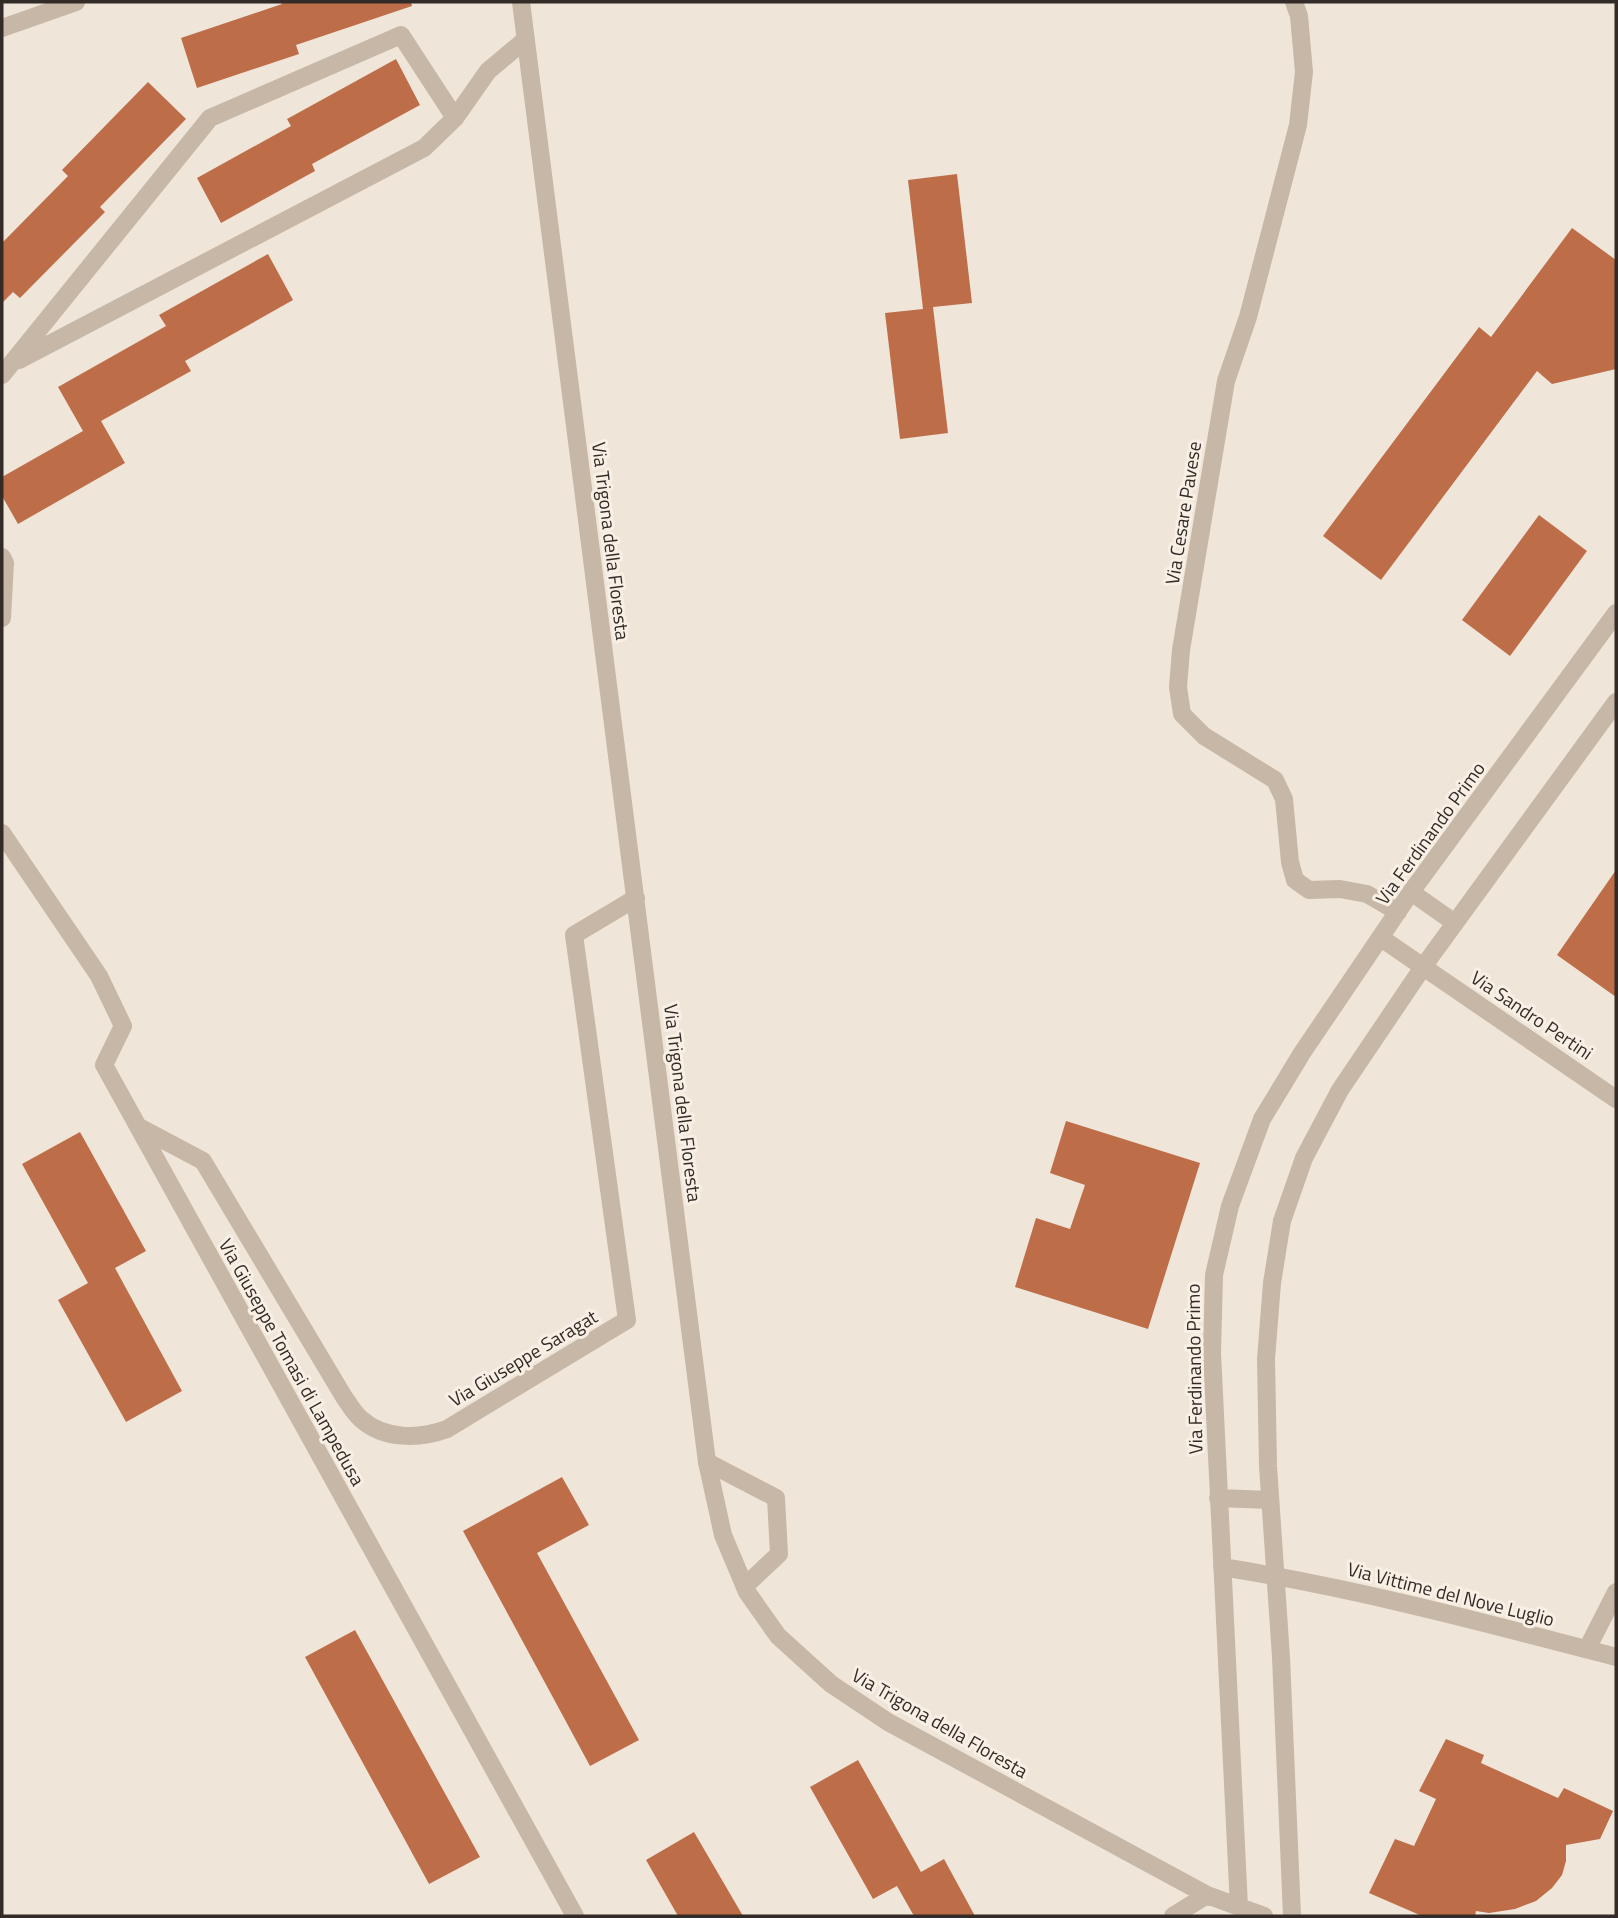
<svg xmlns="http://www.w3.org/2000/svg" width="1618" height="1918" font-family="'Titillium Web',sans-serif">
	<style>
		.building { fill: #be6d49 }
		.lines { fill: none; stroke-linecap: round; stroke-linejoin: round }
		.lane { stroke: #c6b7a6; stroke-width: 18 }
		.street { stroke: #c6b7a6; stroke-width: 18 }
		.labels { text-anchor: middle; stroke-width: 6; stroke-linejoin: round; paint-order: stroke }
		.street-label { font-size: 19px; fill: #332b27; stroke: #f8f0e5 }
	</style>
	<rect width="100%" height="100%" fill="#efe6d9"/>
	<path class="building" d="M281 2H411L412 6 296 45 299 54 197 88 181 38 282 4Z
		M396 59 420 105 312 164 315 171 221 223 197 178 291 126 287 119Z
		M148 82 186 119 100 207 105 212 20 298 13 292 2 303V243L68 176 62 170Z
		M957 174 972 303 933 307 948 433 900 439 885 313 923 309 908 180Z
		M1572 228 1616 260V369L1552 384 1537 371 1381 580 1323 536 1479 327 1491 337Z
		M268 254 293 300 185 361 191 371 101 421 125 463 18 524 2 496V477L83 431 58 387 166 326 159 315Z
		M1539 515 1587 551 1510 656 1462 620Z
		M1616 870V997L1557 955Z
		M1066 1121 1200 1163 1148 1329 1015 1287 1036 1218 1070 1229 1085 1185 1050 1173Z
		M80 1132 146 1251 115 1268 182 1391 126 1422 58 1300 88 1283 22 1164Z
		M562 1477 589 1525 537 1553 639 1740 590 1766 463 1531Z
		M355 1630 480 1857 429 1884 305 1657Z
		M1446 1739 1484 1755 1481 1763 1558 1798 1564 1788 1613 1811 1600 1839 1566 1845V1861L1562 1875 1552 1888 1536 1901 1515 1909 1489 1913 1476 1911 1475 1916H1422L1369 1893 1395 1839 1414 1846 1436 1799 1419 1791Z
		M858 1760 921 1872 944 1859 975 1916H914L897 1886 873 1899 810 1787Z
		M694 1832 743 1916H678L646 1860Z"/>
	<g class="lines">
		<path class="lane" d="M707 1462 776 1498 779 1554 745 1586
			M1587 1649 1616 1592"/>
		<path class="street" d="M521 2 707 1462 723 1535 747 1592 778 1636 831 1684 888 1722 1207 1895 1264 1916
			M1294 2 1299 16 1304 72 1298 125 1248 317 1226 381 1181 650 1178 687 1182 714 1204 736 1275 780 1284 799 1290 862 1295 880 1309 890 1340 889 1367 894 1398 912
			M2 28 76 2
			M19 360 424 148 455 118 488 71 525 40
			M2 375 210 118 401 35 455 118
			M2 557 5 563 2 618
			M2 833 99 976 123 1026 104 1065 575 1916
			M1411 892 1455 923
			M1381 938 1616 1099
			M139 1127 203 1161 344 1397C349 1404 354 1413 361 1419 384 1440 420 1439 447 1429L627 1320 574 935 636 898
			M1218 1498 1270 1500
			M1222 1567C1355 1588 1486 1623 1616 1657
			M1239 1907 1212 1353 1214 1275 1230 1206 1262 1119 1302 1053 1411 892 1616 613
			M1173 1916 1207 1895
			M1292 1916 1281 1657 1268 1466 1266 1359 1272 1283 1282 1221 1304 1158 1340 1090 1423 967 1616 702"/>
	</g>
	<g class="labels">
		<g class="street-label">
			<text transform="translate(1183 513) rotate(-81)" y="7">Via Cesare Pavese</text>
			<text transform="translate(611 541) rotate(83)" y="7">Via Trigona della Floresta</text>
			<text transform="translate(1430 833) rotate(-54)" y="7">Via Ferdinando Primo</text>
			<text transform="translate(1532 1015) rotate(34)" y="7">Via Sandro Pertini</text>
			<text transform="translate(683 1103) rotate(83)" y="7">Via Trigona della Floresta</text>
			<text transform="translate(523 1358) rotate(-31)" y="7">Via Giuseppe Saragat</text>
			<text transform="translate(292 1362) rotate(61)" y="7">Via Giuseppe Tomasi di Lampedusa</text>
			<text transform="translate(1194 1369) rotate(-91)" y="7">Via Ferdinando Primo</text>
			<text transform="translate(1451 1594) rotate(14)" y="7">Via Vittime del Nove Luglio</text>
			<text transform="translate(940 1723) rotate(30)" y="7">Via Trigona della Floresta</text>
		</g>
	</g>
	<rect width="1618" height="1918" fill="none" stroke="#332b27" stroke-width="7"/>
</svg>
